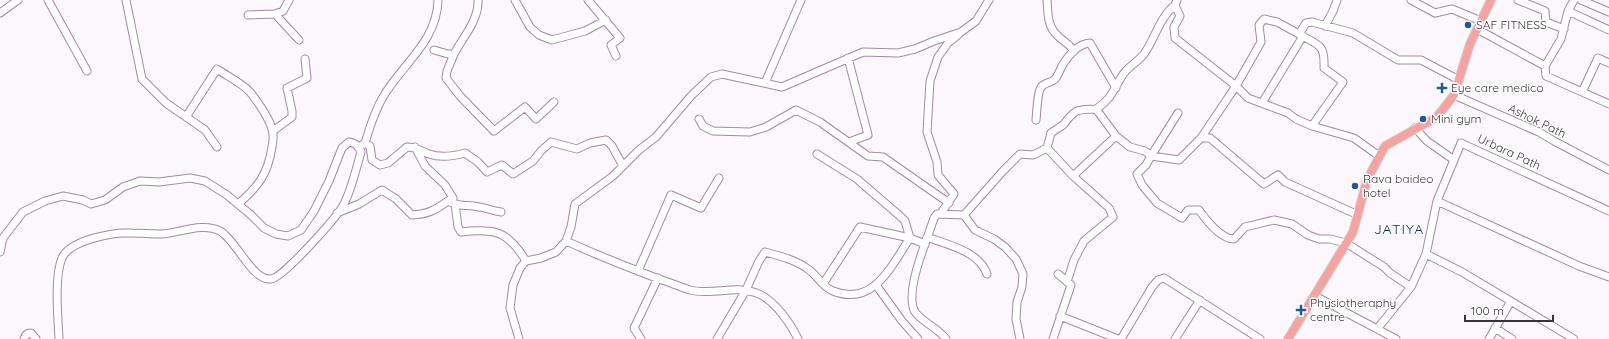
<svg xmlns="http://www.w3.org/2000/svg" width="1609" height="339" font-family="Quicksand,sans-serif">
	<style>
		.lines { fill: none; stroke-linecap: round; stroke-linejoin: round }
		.minor-casing { stroke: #a28aa1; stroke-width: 9 }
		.major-casing { stroke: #d8d6d8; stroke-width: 10 }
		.minor { stroke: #fff; stroke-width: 7 }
		.major { stroke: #f4a4a0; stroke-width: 8 }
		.poi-dot { fill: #225790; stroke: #fff; stroke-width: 1.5 }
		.labels { text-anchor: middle; stroke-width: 3; stroke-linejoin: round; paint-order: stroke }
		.poi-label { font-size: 12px; fill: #3c313b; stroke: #fff; text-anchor: start }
		.street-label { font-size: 12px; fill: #3c313b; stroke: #fff }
		.quarter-label { font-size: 14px; letter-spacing: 1px; fill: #052c51; stroke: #fff }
	</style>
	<rect width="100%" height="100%" fill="#fcf7fc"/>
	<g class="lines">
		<g class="minor-casing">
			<path id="minor" d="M48 0 87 71
				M126 0 142 79 166 103 205 130 217 147
				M515 0 530 27 539 35 552 40 585 31 606 20
				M588 0 620 38 611 45 616 56
				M1047 0C1048 11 1047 25 1056 34 1062 41 1068 42 1074 51
				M1177 0 1175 5 1180 16 1174 27 1175 38 1236 86 1201 138
				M1411 0 1435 13 1452 9 1481 21
				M1518 0 1545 11 1546 22 1564 29
				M1574 0 1568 11 1609 30
				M1581 0 1609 12
				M0 13 18 0
				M275 14 283 11 289 0
				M248 15 275 14 299 40
				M1325 26 1333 11 1337 0
				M1477 29 1545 66 1546 76 1609 104
				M1299 34C1319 46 1325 43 1324 68L1343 82 1312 126
				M434 50 448 54H454C463 37 479 20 478 0
				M454 54 447 71 446 78 460 96 494 131 525 107 536 119 554 102
				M848 58 868 135 849 142
				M1545 66 1561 39 1568 11
				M765 83 801 0
				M1582 92 1598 58 1609 63
				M1454 95 1539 132 1554 141 1609 170
				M1262 103 1303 36
				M1178 113 1151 156 1179 160 1201 138H1210L1264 184 1278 175 1285 182 1358 215
				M186 117 217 69C227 76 242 83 250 92 257 101 269 118 272 129 274 135 273 142 272 147 268 174 258 187 238 204
				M699 119 703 126 713 131 750 132 766 127 796 110 820 122 868 156 883 157 949 203
				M1036 120C1037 110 1037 98 1040 89 1043 82 1050 84 1055 79 1058 76 1060 70 1062 66 1068 56 1078 44 1090 43L1116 88
				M1415 128 1427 141 1454 160 1461 143 1609 211
				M273 131 292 117V111L287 88 307 78 305 59
				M1116 136 1096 109C1111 100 1113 90 1122 76 1127 67 1137 63 1144 54 1155 39 1159 18 1175 5
				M365 143C370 127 374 112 383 97 402 64 437 42 438 0
				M359 147 365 143 370 146 372 160 380 165 388 163 407 147C416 147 421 151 429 154 440 158 454 156 465 153L478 162 487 172 502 165 513 174 533 161 541 151 551 142 577 149 590 143 606 140 612 146 623 166
				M415 147 425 166 445 185 453 198 448 201
				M1047 148 1051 133C1055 130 1061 127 1064 124 1076 108 1077 110 1096 109
				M817 154 857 179 900 216 905 221 910 238 860 227 823 284
				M1379 156 1354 138 1312 126 1296 119 1288 113 1248 98 1236 86 1261 42 1259 25 1264 19 1277 22 1299 34 1306 23 1312 22 1353 33 1398 60H1421L1459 80
				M1454 160 1437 201 1579 266 1609 277
				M455 204 458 227 461 232C495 228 508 231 526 261
				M337 213 359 204 382 190 396 199 412 215C429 214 435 210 448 201 462 208 466 204 479 207 487 208 493 211 501 212
				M941 213 954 194 938 175 937 162 927 132 930 81 938 57 948 43 959 34
				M964 215 975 230 994 239 1005 247 1016 259 1023 274 1022 287 1017 302 1016 319 1020 339
				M927 237C948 245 979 251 987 274
				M566 241C597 255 627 267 659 279 669 282 680 287 690 290 713 296 737 284 759 294 775 301 791 324 798 339
				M925 244 934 218 937 214 964 215 1003 171 1020 154 1033 155 1047 148 1073 176 1116 136 1130 147 1145 151 1151 156 1146 165 1137 174 1142 185 1157 203 1182 218 1188 210H1199C1206 220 1221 239 1234 239L1245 227 1274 220 1292 224 1308 235 1319 239H1330L1346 243 1384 267 1390 273 1411 287
				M0 252 3 238 23 212 45 201 63 196 83 200 91 204 105 200 123 187 140 181 159 182 190 178 205 181 227 195 251 215 264 228 276 234 288 236 301 230 314 211 329 181 342 148 349 142C356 143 358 146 361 152 356 169 352 188 344 204 338 216 283 278 271 279 252 281 237 241 220 231 202 222 180 233 161 234 151 234 141 233 131 233 113 232 70 240 62 258 54 277 58 318 59 339
				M1426 254 1462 272 1574 339
				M638 271 671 195 701 208 719 178
				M1067 282 1074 260 1084 241 1113 217 1109 208 1073 176
				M876 285 902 321 918 339
				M1315 296 1396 339
				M1060 316 1118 339
				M1495 328 1512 339
				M1377 329 1411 287 1426 254 1437 201
				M24 339C25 335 27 333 31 333L36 339
				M519 339 510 308 513 285 520 268 526 261 541 258 556 252 566 241 571 227 575 204 613 176 639 150 656 137 691 96 711 77 722 74 782 87 863 52 898 53 915 49 934 41 961 32 976 21 989 0
				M641 339 634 328 658 278
				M717 339 746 290 759 261 765 252C780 256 796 260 808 269 817 275 822 287 833 291 874 307 891 266 910 238L925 244C919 260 906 296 915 312 921 321 939 329 946 339
				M1053 339 1071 285 1058 274
				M1121 339 1152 287 1158 280 1164 278 1260 339
				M1175 339 1200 300
				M1489 339 1511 301"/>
		</g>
		<g class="major-casing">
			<path id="major" d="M1288 339 1353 232 1367 180 1385 146 1437 117 1454 95 1470 44 1491 0"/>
		</g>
		<use href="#minor" class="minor"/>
		<use href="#major" class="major"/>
	</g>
	<g class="poi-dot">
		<circle cx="1468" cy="25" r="4"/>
		<path d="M1440 82h4v4h4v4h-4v4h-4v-4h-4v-4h4z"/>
		<circle cx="1423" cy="119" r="4"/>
		<circle cx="1355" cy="186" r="4"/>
		<path d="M1299 304h4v4h4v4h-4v4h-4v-4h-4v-4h4z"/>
	</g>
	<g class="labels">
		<g class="poi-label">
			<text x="1476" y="29">SAF FITNESS</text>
			<text x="1451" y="92">Eye care medico</text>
			<text x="1431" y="123">Mini gym</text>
			<text x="1363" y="183">Rava baideo<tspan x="1363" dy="14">hotel</tspan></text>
			<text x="1310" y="307">Physiotheraphy<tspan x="1310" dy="14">centre</tspan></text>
		</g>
		<g class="street-label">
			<text transform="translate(1537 121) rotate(26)" y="4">Ashok Path</text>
			<text transform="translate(1509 152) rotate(25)" y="4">Urbara Path</text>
		</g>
		<g class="quarter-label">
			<text x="1399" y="234">JATIYA</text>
		</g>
	</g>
	<path d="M1465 315v6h88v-6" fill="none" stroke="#3c313b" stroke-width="2"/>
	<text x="1471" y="315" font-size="12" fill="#3c313b" stroke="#ffffff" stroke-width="3" paint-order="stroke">100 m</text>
</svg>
